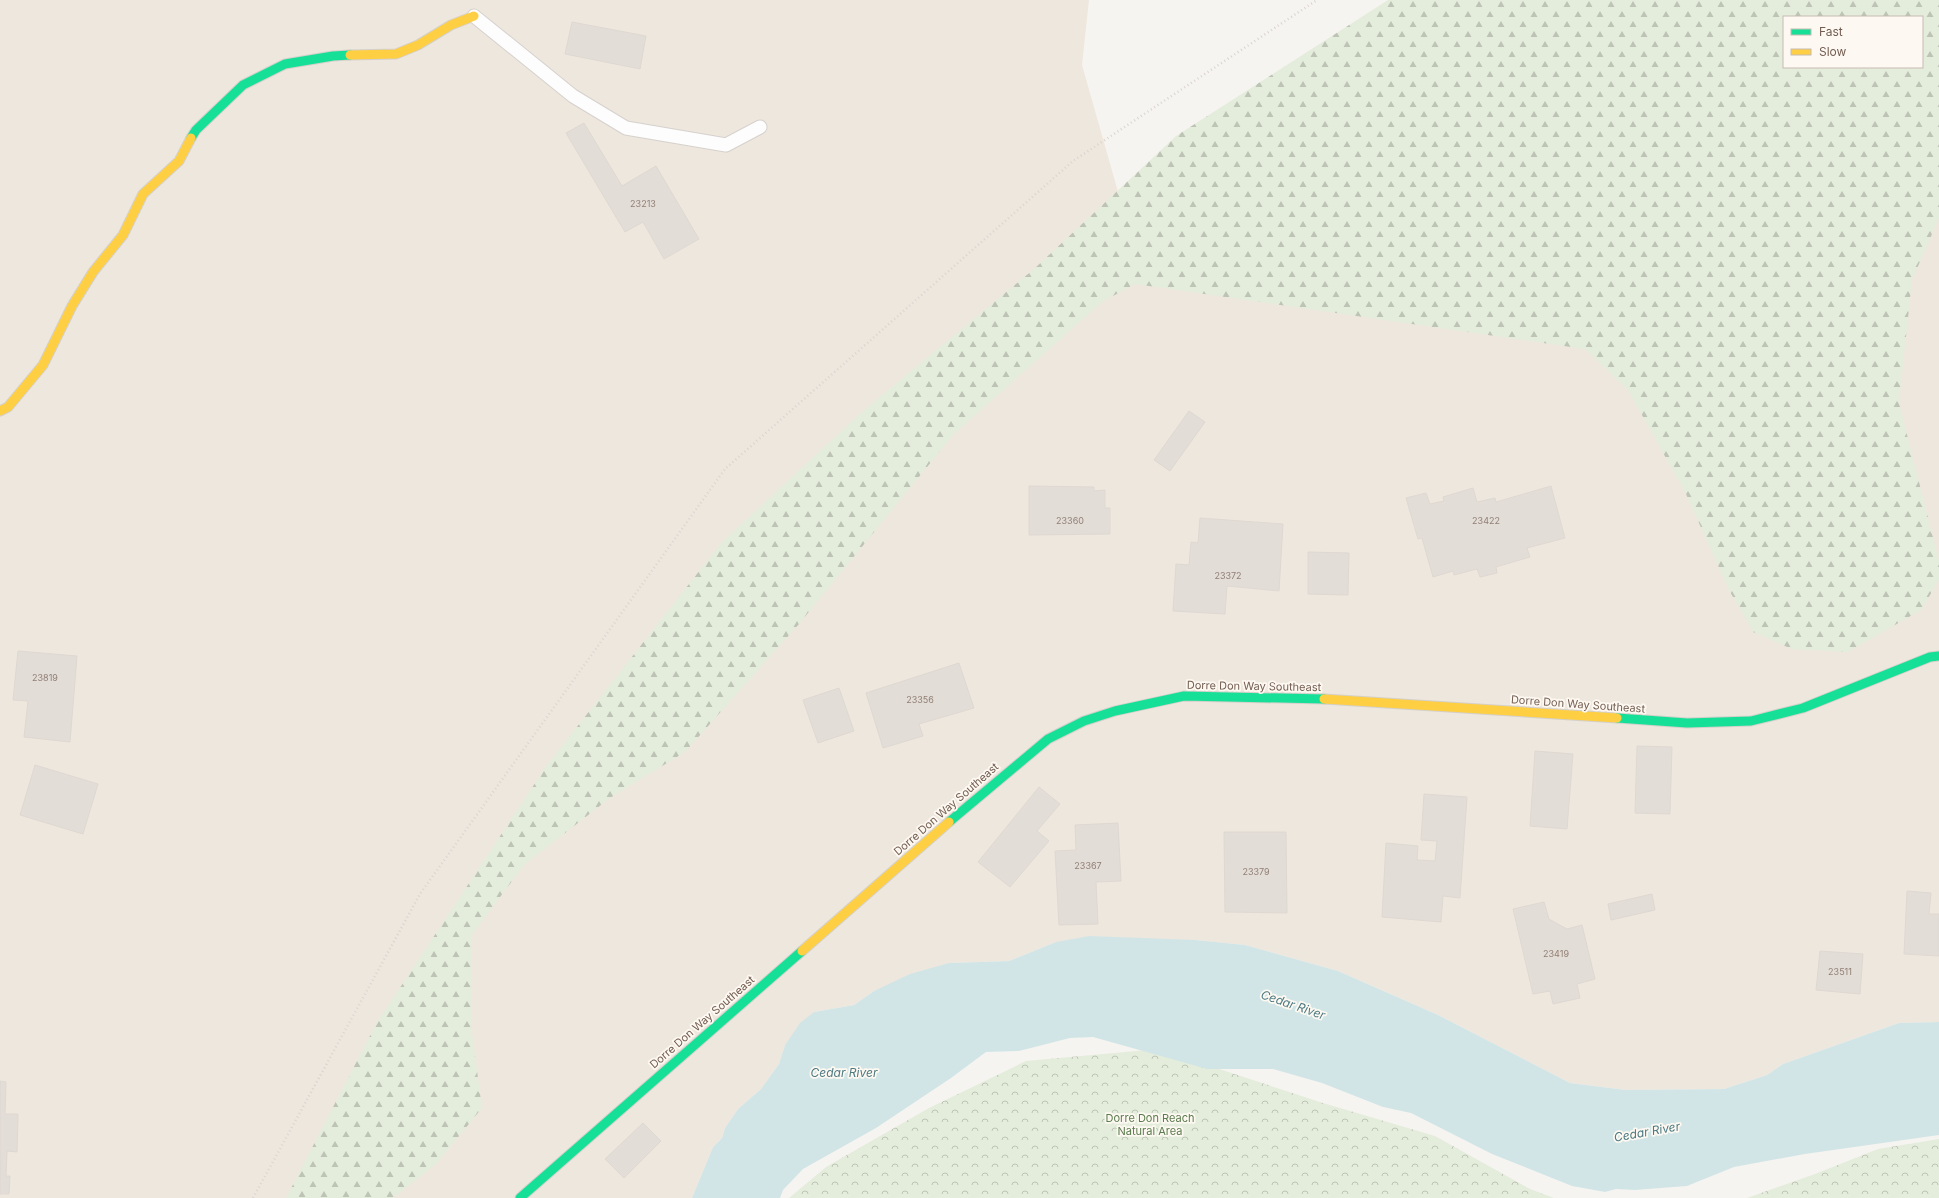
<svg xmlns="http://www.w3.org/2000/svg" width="1939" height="1198" font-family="Inter,sans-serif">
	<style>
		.residential { fill: #eee7de }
		.forest { fill: url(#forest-firs); fill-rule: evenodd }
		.park { fill: url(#park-crowns) }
		.water { fill: #d2e5e6 }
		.building { fill: #e3ddd7; stroke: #dfd8d2 }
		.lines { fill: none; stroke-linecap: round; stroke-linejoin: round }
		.lane-casing { stroke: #d6d1cd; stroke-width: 15 }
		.fast-casing { stroke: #d4d0ca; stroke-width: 11 }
		.slow-casing { stroke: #d4d0ca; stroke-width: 11 }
		.path { stroke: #dad4d0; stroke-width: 2.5; stroke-dasharray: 1 3; stroke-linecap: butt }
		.lane { stroke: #fefdfd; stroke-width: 13 }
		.fast { stroke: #16e098; stroke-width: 9 }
		.slow { stroke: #ffcf43; stroke-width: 9 }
		.labels { text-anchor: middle; stroke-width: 3.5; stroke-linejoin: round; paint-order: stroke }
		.number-label { font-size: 9px; fill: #917f75 }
		.street-label { font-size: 11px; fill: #735d51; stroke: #fdf9f2 }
		.park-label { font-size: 11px; fill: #5b7c4e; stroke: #fdf9f2 }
		.water-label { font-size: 12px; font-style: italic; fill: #4d7a83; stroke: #fdf9f2 }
	</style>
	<defs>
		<pattern id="forest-firs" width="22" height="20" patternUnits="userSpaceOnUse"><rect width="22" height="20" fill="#e4eddc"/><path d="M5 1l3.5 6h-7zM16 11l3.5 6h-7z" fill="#bdc3b5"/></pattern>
		<pattern id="park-crowns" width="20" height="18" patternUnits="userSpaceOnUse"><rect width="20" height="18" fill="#e4eddc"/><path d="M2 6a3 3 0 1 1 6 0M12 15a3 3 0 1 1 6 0" fill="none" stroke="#bdc3b5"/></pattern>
	</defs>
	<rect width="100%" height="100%" fill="#f6f4f0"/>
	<path class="residential" d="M0 0H1089L1082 65 1138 262 1922 67V17L1939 0V1022L1899 1023 1783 1064 1767 1075 1724 1089 1626 1090 1570 1083 1438 1015 1338 971 1245 945 1196 940 1056 942 1009 961 949 963 874 991 854 1005 814 1012 785 1045 779 1064 761 1089 738 1109 725 1128 722 1138 713 1147 692 1198H0Z"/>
	<path class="forest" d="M1388 0H1939V218L1912 280 1899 403 1939 561V580L1921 610 1848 652 1792 649 1753 632 1729 590 1686 494 1628 390 1585 349 1135 284 1102 302 954 434 799 624 685 752 610 798 524 865 471 936V1026L482 1108 436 1164 393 1198H286L376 1024 547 765 722 542 863 411 1034 269 1176 136ZM1784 17H1922V67H1784Z"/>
	<path class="park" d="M1158 1049 1323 1103 1435 1136 1530 1189 1554 1198H789L826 1167 929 1108 1026 1061Z
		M1939 1139V1198H1747L1815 1174 1878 1149Z"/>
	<path class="water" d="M1089 936 1196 940 1245 945 1338 971 1438 1015 1570 1083 1626 1090 1724 1089 1767 1075 1783 1064 1899 1023 1939 1022V1135L1805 1154 1734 1167 1687 1186 1635 1190 1616 1189 1605 1192 1572 1186 1492 1154 1411 1113 1383 1107 1322 1083 1273 1069H1207L1093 1037 1070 1038 1019 1051 986 1052 951 1078 876 1128 803 1169 783 1190 780 1198H692L713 1147 722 1138 725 1128 738 1109 761 1089 779 1064 785 1045 800 1023 814 1012 854 1005 874 991 910 974 949 963 1009 961 1056 942Z"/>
	<path class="building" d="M572 22 646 36 640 69 565 54Z
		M584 123 622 186 656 166 699 239 664 259 643 222 625 232 566 133Z
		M1189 411 1205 422 1170 471 1154 460Z
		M1029 486 1094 487V491L1105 490V508H1110V534L1029 535Z
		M1551 486 1565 538 1527 548 1530 557 1496 567 1497 573 1480 577 1477 569 1454 575 1453 571 1433 577 1422 538 1418 539 1406 498 1426 493 1430 504 1444 501 1443 497 1473 488 1477 502 1495 498 1496 502Z
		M1200 518 1283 524 1279 591 1227 586 1225 614 1173 611 1176 564 1189 565 1191 542 1198 543Z
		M1308 552 1349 553 1348 595 1308 594Z
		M18 651 77 656 70 742 24 737 28 701 13 700Z
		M959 663 974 708 919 724 923 736 883 748 866 693Z
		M839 688 854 731 818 743 803 700Z
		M1637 746 1672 747 1670 814 1635 813Z
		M1535 751 1573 754 1567 829 1530 826Z
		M35 765 98 784 83 834 20 815Z
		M1039 787 1060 804 1037 831 1049 841 1010 887 978 862Z
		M1424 794 1467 797 1460 898 1443 896 1441 922 1382 917 1386 843 1418 846 1417 860 1435 861 1437 841 1421 840Z
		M1118 823 1121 881 1096 882 1098 924 1059 925 1055 851 1076 850 1075 825Z
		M1224 832H1286L1287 913 1225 912Z
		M1907 891 1931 893 1929 914H1939V956L1904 954Z
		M1652 894 1655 910 1611 920 1608 904Z
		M1544 902 1549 919 1567 929 1582 925 1595 979 1577 984 1580 998 1553 1004 1550 991 1533 994 1513 909Z
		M1820 951 1863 954 1860 994 1816 990Z
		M0 1081 6 1082 5 1114H18L17 1152 7 1151 6 1176H10L9 1194H0Z
		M643 1123 661 1141 624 1178 605 1159Z"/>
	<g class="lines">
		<g class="lane-casing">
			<path id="lane" d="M474 16 573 96 626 128 726 145 760 127"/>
		</g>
		<g class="fast-casing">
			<path id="fast" d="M191 138 196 130 243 85 285 64 333 56 350 55
				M1617 718 1687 723 1751 721 1803 708 1930 657 1939 656
				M949 822 1048 739 1084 721 1115 711 1184 696 1324 699
				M520 1198 802 951"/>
		</g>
		<g class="slow-casing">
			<path id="slow" d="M350 55 396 54 418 45 451 25 474 16
				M0 411 8 407 43 365 72 306 93 272 123 235 143 194 179 161 191 138
				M1324 699 1617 718
				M802 951 949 822"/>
		</g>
		<path class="path" d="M253 1198 420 894 725 469 1073 161 1317 0"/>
		<use href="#lane" class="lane"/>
		<use href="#fast" class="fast"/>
		<use href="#slow" class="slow"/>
	</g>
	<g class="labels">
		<g class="number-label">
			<text x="643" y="207">23213</text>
			<text x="1070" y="524">23360</text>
			<text x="1486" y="524">23422</text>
			<text x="1228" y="579">23372</text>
			<text x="45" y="681">23819</text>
			<text x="920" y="703">23356</text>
			<text x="1088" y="869">23367</text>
			<text x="1256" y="875">23379</text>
			<text x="1556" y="957">23419</text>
			<text x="1840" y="975">23511</text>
		</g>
		<g class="street-label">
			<text transform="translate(1254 686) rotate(1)" y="4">Dorre Don Way Southeast</text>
			<text transform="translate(1578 704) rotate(4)" y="4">Dorre Don Way Southeast</text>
			<text transform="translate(946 809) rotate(-41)" y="4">Dorre Don Way Southeast</text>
			<text transform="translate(702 1022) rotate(-41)" y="4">Dorre Don Way Southeast</text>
		</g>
		<g class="park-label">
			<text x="1150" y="1122">Dorre Don Reach<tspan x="1150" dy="13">Natural Area</tspan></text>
		</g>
		<g class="water-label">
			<text transform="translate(1293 1005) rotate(19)" y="4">Cedar River</text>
			<text x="844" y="1077">Cedar River</text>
			<text transform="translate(1647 1132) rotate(-10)" y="4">Cedar River</text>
		</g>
	</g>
	<rect x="1783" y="16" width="140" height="52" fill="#fdf9f2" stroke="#c6bbb2"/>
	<rect x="1791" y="29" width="20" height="6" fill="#16e098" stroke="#c6bbb2"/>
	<text x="1819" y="36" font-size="12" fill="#735d51">Fast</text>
	<rect x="1791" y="49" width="20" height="6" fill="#ffcf43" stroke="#c6bbb2"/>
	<text x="1819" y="56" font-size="12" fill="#735d51">Slow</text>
</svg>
